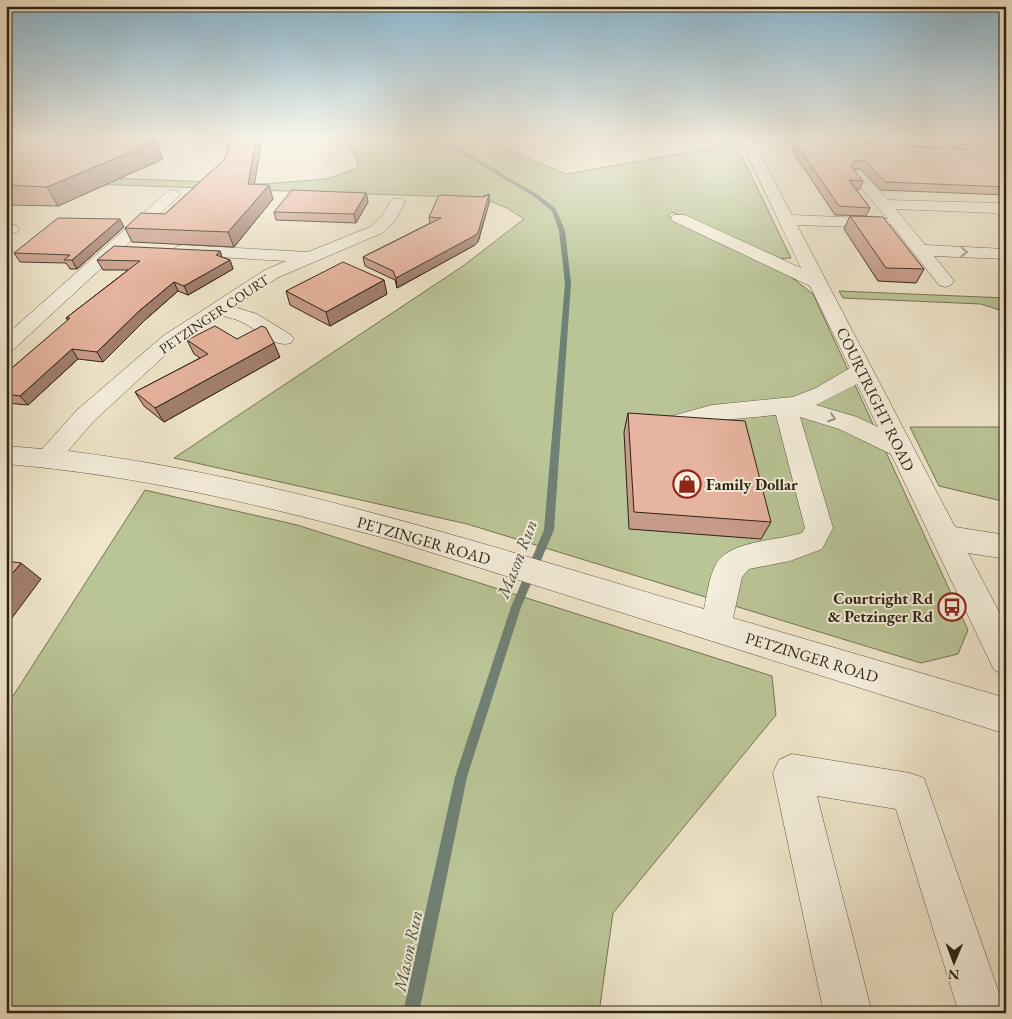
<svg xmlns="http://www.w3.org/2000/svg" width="1012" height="1019" font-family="'EB Garamond',serif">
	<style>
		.green { fill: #bac597; stroke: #747456 }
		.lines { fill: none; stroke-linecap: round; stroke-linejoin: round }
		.stream { fill: #6f8175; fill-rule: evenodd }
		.minor-casing { stroke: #5e5442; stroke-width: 1 }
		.minor { fill: #f5efdd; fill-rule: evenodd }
		.wall { fill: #c79b89; stroke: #2e2314 }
		.shaded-wall { fill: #a27e6f; stroke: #2e2314 }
		.building { fill: #e7b49f; stroke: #2e2314 }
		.oneway { stroke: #9b9383 }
		.labels { text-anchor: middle; stroke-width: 4; stroke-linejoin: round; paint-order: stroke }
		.far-street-label { font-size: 14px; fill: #2e2314; stroke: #f5efdd }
		.street-label { font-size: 16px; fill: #2e2314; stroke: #f5efdd }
		.poi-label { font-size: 16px; font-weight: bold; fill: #2e2314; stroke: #f5efdd; text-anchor: start }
		.water-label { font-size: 18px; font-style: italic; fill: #4e5244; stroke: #f5efdd }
	</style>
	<rect width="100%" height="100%" fill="#f0e6cb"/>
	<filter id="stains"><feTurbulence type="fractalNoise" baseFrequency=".004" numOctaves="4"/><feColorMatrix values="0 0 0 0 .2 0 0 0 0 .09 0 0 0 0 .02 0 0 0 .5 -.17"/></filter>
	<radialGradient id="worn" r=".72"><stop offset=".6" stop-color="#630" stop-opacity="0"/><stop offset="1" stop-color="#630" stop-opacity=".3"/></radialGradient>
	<path class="green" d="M332 139H482L566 174 736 144 791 258 777 259 672 212 668 216 781 269 813 294 968 630 958 654 921 663 467 524 174 458 463 266 524 219 507 208 482 198 6 181V174L264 184 326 179 358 168 355 154Z
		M839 291 1006 298V312L981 304 843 298Z
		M910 427H1006V502L939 486Z
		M145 490 297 525 772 676 776 715 613 913 599 1013H6V707Z"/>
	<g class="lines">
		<path class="stream" d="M439 139H443L540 196 556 209 565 231 571 283 554 530 521 607 467 777 419 1013H403L455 777 511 607 544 530 565 283 559 231 552 211 536 198Z"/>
		<g class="minor-casing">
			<path id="minor" d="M144 139H159C152 148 114 155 106 146L112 142Z
				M740 139H752L792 215 888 219 849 174 851 171H861L888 200 998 203 1006 206V219L994 213 896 209 925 245 1006 249V259L934 256 954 281 951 285 945 287 939 285 891 224 884 228 797 225 955 527 1006 535V559L968 553 1006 625V675L994 670 891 454 839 429 800 417 833 528 822 549 790 561 749 569 742 577 733 618 1006 698V734L395 541C267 506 139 475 6 464V446L42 449 77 410 163 336 265 270 286 261 183 255 177 254 174 250 177 246 183 245 308 252 370 227 382 216 392 199H402L405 202 395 221 382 233 277 278 234 307 257 314 291 335 294 339 291 343C274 348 259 331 244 323 237 319 229 318 221 315L177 344 93 422 68 451C285 478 494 548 704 609 707 595 709 577 716 564 730 540 777 541 802 533L805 528 776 415 712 421 670 433 661 431 658 425 661 419 712 405 793 397 816 388 850 368 810 286 673 221 671 218 673 215H685L801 268ZM857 384 878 427 857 417 816 405Z
				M173 190 178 191 180 194 178 197 13 350 6 352V335L168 191Z
				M11 224 17 226 19 229 17 232 6 235V225Z
				M792 754 910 773 924 778 1006 1013H959L896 809 817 796 872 1013H824L773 773 779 760Z"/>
		</g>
		<use href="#minor" class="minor"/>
	</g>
	<path class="wall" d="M6 139H110H107L156 141 163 159 58 206 6 205Z
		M230 139H262L254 184 273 199 234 247 132 242 125 228 165 214 225 159Z
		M942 139H1006V195L881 190 861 169H853L863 181 860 189H856L870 208 866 216 835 215 792 150 795 143H867L954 149Z
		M366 193 368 202 356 223 276 220 274 212Z
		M489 194V203L478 242 475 245 397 288 395 280 365 266 363 257 430 223 429 217Z
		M850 216 924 269 916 283 878 281 844 229Z
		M124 227 77 269H70L66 263 20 262 14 253Z
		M220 251 222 257 230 260 233 269 188 295 178 291 145 320 103 362 78 359 28 405 6 403V373L68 321 66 318 128 270H103L97 260Z
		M286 291 387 294 330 326 290 305Z
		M237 339 280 357 164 422 144 406 135 392 200 358 194 354 187 340Z
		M628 413 771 522 761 539 629 529 624 432Z"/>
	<path class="shaded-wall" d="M256 139H262L252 198 248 184Z
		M156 141 163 159 58 206 47 187Z
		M269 185 273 199 234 247 228 232Z
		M366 193 368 202 356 223 354 214Z
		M489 194V203L478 242 475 245 397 288 396 278Z
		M120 219 124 227 77 269 72 260Z
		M220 251 223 260 216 255Z
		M230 260 233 269 188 295 184 286Z
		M384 280 387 294 330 326 326 312Z
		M174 282 178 291 145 320 103 362 97 352 139 311Z
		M274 343 280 357 164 422 155 408Z
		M72 349 78 359 28 405 20 396Z
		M21 563 41 579 6 626V581Z"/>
	<path class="building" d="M6 139H87L156 141 47 187 6 185Z
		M230 139H256L248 184 269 185 228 232 125 228 141 213 165 214 225 159Z
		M834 139H857L867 143 968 150 954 139H1006V187L885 182 865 161H854L851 166 863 181 849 180 870 208 839 206 795 143 824 141Z
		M292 190 366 193 354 214 274 212Z
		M489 194 478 233 474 236 396 278 393 271 363 257 441 218 429 217 439 195 484 197Z
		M850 216 883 217 924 269 886 268Z
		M58 218 120 219 72 260H64L70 255 14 253Z
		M114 246 220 251 216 255 230 260 184 286 174 282 139 311 97 352 72 349 20 396 6 394V373L70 318H66L140 261 97 260Z
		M343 262 384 280 326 312 286 291Z
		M215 326 237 339 262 326 266 328 274 343 155 408 135 392 208 354 187 340Z
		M628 413 745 421 771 522 634 512Z
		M6 561 21 563 6 581Z"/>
	<defs><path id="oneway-chevron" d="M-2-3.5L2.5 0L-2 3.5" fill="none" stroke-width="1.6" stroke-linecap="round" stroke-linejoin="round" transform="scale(1.25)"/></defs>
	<g class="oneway">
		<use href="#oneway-chevron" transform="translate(964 252) rotate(3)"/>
		<use href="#oneway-chevron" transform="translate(832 418) rotate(20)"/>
	</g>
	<linearGradient id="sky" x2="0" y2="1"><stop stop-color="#89b9d4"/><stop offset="0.49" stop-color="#f8f4e8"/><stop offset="1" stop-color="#f8f4e8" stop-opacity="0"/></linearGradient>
	<rect width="1012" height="281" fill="url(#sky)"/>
	<defs>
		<g id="shop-ring" transform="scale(1.4375)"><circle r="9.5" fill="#f5efdd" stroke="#8f2418" stroke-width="1.5"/><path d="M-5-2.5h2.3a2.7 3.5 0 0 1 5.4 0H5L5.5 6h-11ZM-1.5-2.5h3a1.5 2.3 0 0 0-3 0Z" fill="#8f2418"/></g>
		<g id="bus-ring" transform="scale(1.4375)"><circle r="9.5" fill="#f5efdd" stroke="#8f2418" stroke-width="1.5"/><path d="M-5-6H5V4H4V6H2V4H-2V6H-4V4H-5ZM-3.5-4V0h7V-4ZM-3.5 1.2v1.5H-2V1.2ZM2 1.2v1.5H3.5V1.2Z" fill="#8f2418"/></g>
	</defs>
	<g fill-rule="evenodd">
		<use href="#shop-ring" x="687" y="484"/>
		<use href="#bus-ring" x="952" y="607"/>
	</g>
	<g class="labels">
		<g class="far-street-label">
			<text transform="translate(214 314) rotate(-34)" y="5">PETZINGER COURT</text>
		</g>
		<g class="street-label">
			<text transform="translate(876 399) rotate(64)" y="6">COURTRIGHT ROAD</text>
			<text transform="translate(424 540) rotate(16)" y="6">PETZINGER ROAD</text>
			<text transform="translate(812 657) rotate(17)" y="6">PETZINGER ROAD</text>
		</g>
		<g class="poi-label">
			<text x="706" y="490">Family Dollar</text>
			<text x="933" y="604" text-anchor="end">Courtright Rd<tspan x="933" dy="18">&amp; Petzinger Rd</tspan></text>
		</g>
		<g class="water-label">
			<text transform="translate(517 559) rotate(-69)" y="6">Mason Run</text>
			<text transform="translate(408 951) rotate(-78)" y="6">Mason Run</text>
		</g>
	</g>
	<rect width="1012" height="1019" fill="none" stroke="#f0e6cb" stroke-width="25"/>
	<rect x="8" y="8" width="997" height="1004" fill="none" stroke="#2e2314" stroke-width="2.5"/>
	<rect x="12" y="12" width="987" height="994" fill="none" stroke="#2e2314"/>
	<g transform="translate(954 962) rotate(181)" stroke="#f5efdd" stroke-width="4" paint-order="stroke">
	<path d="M0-4L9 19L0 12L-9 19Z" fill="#2e2314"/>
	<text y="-8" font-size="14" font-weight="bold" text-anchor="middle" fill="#2e2314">N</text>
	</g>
	<rect width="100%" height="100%" filter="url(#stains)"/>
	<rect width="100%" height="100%" fill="url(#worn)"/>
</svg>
